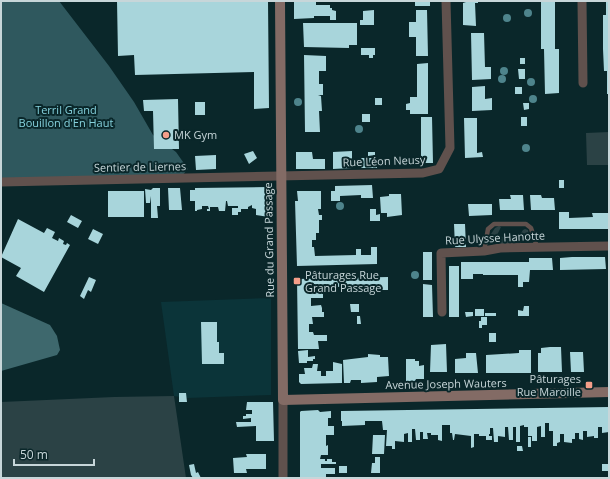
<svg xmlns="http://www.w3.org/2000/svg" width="610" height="479" font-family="'Open Sans',sans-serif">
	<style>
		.built { fill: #0b3439 }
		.green { fill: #2b4245 }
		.forest { fill: #2f585e }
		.water { fill: #3e686d }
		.building { fill: #a8d5db }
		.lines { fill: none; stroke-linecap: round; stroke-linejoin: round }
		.lane { stroke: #60514d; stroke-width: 4.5 }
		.street { stroke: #60514d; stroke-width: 9 }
		.secondary { stroke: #836b65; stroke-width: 10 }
		.tree { fill: #4e848c }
		.poi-dot { fill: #f49e89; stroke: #0a272a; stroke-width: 1.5 }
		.labels { text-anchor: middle; stroke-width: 4; stroke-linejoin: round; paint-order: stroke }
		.park-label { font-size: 11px; fill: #85d1dc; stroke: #0a272a }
		.poi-label { font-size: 11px; fill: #c7d6d9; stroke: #0a272a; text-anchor: start }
		.street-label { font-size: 11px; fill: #c7d6d9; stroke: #0a272a }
	</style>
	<rect width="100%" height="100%" fill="#0a272a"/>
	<path class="built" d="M271 298V395L187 398 174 396 161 302Z"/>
	<path class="green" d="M609 132V165H587L586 133Z
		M499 226 501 227 496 237 519 236 523 230 525 229 528 230 529 238C524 244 501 246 495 242 491 240 491 237 491 234L495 228Z
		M174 396 186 478H1V402L114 397Z"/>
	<path class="forest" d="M1 1H59L109 66 134 102 153 135 176 152 188 169 180 178 1 182Z"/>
	<path class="water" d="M1 303 50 325 57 336 60 350 57 355 1 371Z"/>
	<path class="building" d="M117 1H268L269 108 254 109V72L135 75 134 55 118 56Z
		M294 1H313L316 2V5H330V8H332V10L336 11V20H330V16H314V18L294 19Z
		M466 1H478V3H475L476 26 463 25V3L466 2Z
		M541 1H555V49H559V93L545 94 544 49H541Z
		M606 1H609V94H607V71H604L603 49V15H606Z
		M415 2H430V6H415Z
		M374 10V25H360V20H363V11Z
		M416 10H427L428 56H416V37H409V22H416Z
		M303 23H357V45H349V48L304 47Z
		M471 33H484L485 67H491V79L472 80Z
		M361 48H375V55H373V58H369V55H361Z
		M304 55 326 56V71H319V84H323V95H318L321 96 322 111H319L320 132H305Z
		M520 58H525V64H520Z
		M428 63V114H410V110H406V104L410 103V97H417V64Z
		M518 69H525V79H519Z
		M485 86V99L492 98V110L472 111V87Z
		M515 87H522V94H515Z
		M375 98H382V105H375Z
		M178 99 179 149H154L153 111H144L143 100Z
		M195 102H205V115H195Z
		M523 103H529V109L524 110Z
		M362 114H370V122H362Z
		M421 117H432L433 163H421Z
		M521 117H527V126H521Z
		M464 118H477V153L482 152 483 157 465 158Z
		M253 151 257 158 249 164 244 154Z
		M352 151V168L333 169V152Z
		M296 152H312L313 159H325V169H296Z
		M368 152H375V155L368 156Z
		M216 155V169L196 170 195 156Z
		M361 158H377V168H361Z
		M559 180H564V188H559Z
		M372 185 373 198H361V195L340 196V201H331V191H335V186Z
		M268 187 270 189 269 217 256 215V209L252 208V205L248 207V209H241V212H238V215H232V208H238V206H228L227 201H226L225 211H219L218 207H210V211H207V209H209L208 206H202V209L197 210V211H195V201H190V190H195V188Z
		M153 188H160V206H157L158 218H151V196L150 203H146L145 189 151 190Z
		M168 188H180L182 210H169Z
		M108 191H144V217H108Z
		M297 191H321V209H318L319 215H322V220H319V233H316V240H312V247H314L315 256 356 255V249H361V255H371V247H377V264L297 266 295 201H298Z
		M389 194H401L402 215 387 217V213H381L380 197 389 196Z
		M510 195H523L524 210H500L499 199H511Z
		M530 195H541L542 198H554L555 210H531Z
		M468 204H492V215L469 216Z
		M370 209H376V215L380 214V221H370Z
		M559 212H569V218L593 217 592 213H609V229H559Z
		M71 215 82 221 78 228 67 222Z
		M18 219 44 233 47 228 55 232 52 238 58 241 59 238 64 241 63 244 66 245 67 243 70 245 44 292 16 276 21 268 1 257Z
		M454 224H465L466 247H455Z
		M93 229 103 234 98 244 88 239Z
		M423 252H432V280H423Z
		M572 257H605L606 269 560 270V258Z
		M529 258H552L553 270H530L529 282H523V287H518V275H483V274H473V279H461V262H529Z
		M449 266H459V317H449Z
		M89 277 96 280 91 292 88 290 84 299 80 296Z
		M388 277V290H366V286L334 287V289L325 290V291H319V293H323V298H311V306L321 305 322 308V312H324V317H312L313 324H309V332H313L314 335H327V341H318L319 349H298L297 279Z
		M423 284 432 285 433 317H423Z
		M350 304H359V312H351Z
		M524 306H529V316H518V310L523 311Z
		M475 309H484V316H475Z
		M465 312H473V316L466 317Z
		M485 313H496V316H485Z
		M357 316H360L361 324H357Z
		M481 317H487V325H482V328H479V321H481Z
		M201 322H217V342H219V353H224V364H202Z
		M489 333H496V342H489Z
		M446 344 447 372H430L431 345Z
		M550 347H561L562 372H538V353H541V348Z
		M308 350V357L315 356V359H313V361H307V363H299L298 351Z
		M519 350H531V373H486V355L519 353Z
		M570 352H583L584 372H571Z
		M466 353H476L478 373H455V359L466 358Z
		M368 354 380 355V357H388L389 376 377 377V382L361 383V380H351L350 383H344L343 360 368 357Z
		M406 359H415V361H419V366L424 365V379H416L415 381 406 382Z
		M333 362 342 364V383L301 384 299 382V374H305L304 368H312L313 364H318L317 371H321V376H326V371H333Z
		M179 393H186L187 402H179Z
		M247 402H273L274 441H256V426L237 427 236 422H251V418L243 419V416H246V414H252V410H246Z
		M609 407V432L602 433V427H598V438H594V436L587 437V431H583V440L579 439V433H575V439H572V443L564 442V434H560V442L557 443V446H553V431H549V423H545V437H541V426L537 427V441H532V436H528V427H524V425L520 426V442H516V427H513V440H509L508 427H505V437L498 436V442H494L493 428H490V434H489V436H492V440H486V436H479V434H474V447L471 448V436L455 434 454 440H453L452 433H450V425H442V441L438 440V435H431V433H427L428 439H423V432H420V440H416L415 429H412V442H408V433L404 434V442L395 441V449H392V446H386L387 430H383L382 421H365V425L342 426V421H341V411Z
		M318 410 320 412 331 411V418H328V426H334V435H326V446L328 445V455H321L320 459H325V461H327V459H332V462H336V464H321V468H335V474H326V478H300V412L301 411Z
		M373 435H385L384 454H372Z
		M528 437H531V447H528Z
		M517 446H522L523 451H517Z
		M246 454H266V469H246L247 473H234L233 458 247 457Z
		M375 457H380V473H371L372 463H375Z
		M194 464 196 473 198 472 201 478H193L191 475 189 465Z
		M602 464H609V471H602Z
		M339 466H347V473H339Z"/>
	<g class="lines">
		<path class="lane" d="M484 251 488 229 494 224H526L531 228 537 247"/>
		<path class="street" d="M582 1 583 83
			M1 182 423 173 439 169 450 148 446 1
			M442 312 441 253 484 251 500 248 609 246
			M283 400V478"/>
		<path class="secondary" d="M280 1 283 400 609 392"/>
	</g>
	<g class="tree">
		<circle cx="528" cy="13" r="4"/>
		<circle cx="507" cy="18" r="4"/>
		<circle cx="504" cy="71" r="4"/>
		<circle cx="502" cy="79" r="4"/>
		<circle cx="531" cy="82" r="4"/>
		<circle cx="533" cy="99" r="4"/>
		<circle cx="298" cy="102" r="4"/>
		<circle cx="359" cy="129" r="4"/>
		<circle cx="526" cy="148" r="4"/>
		<circle cx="340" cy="206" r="4"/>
		<circle cx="415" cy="275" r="4"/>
	</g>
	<g class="poi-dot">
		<circle cx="166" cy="135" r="4"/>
		<rect x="293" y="277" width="8" height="8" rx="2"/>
		<rect x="585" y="381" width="8" height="8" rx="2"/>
	</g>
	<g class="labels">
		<g class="park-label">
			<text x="66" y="114">Terril Grand<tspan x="66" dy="13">Bouillon d'En Haut</tspan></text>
		</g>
		<g class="poi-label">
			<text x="174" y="139">MK Gym</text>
			<text x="305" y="279">Pâturages Rue<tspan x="305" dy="13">Grand Passage</tspan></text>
			<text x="581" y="383" text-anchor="end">Pâturages<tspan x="581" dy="13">Rue Maroille</tspan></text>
		</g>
		<g class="street-label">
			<text transform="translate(384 161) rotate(-2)" y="4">Rue Léon Neusy</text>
			<text transform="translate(140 167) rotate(-1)" y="4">Sentier de Liernes</text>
			<text transform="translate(495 238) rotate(-3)" y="4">Rue Ulysse Hanotte</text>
			<text transform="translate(269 240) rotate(-91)" y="4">Rue du Grand Passage</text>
			<text transform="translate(446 384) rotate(-1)" y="4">Avenue Joseph Wauters</text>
		</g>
	</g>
	<rect width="610" height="479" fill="none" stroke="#c7d6d9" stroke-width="4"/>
	<path d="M14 459v6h80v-6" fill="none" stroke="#c7d6d9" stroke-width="2"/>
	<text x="20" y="459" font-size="12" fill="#c7d6d9" stroke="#0a272a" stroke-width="3" paint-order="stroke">50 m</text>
</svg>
